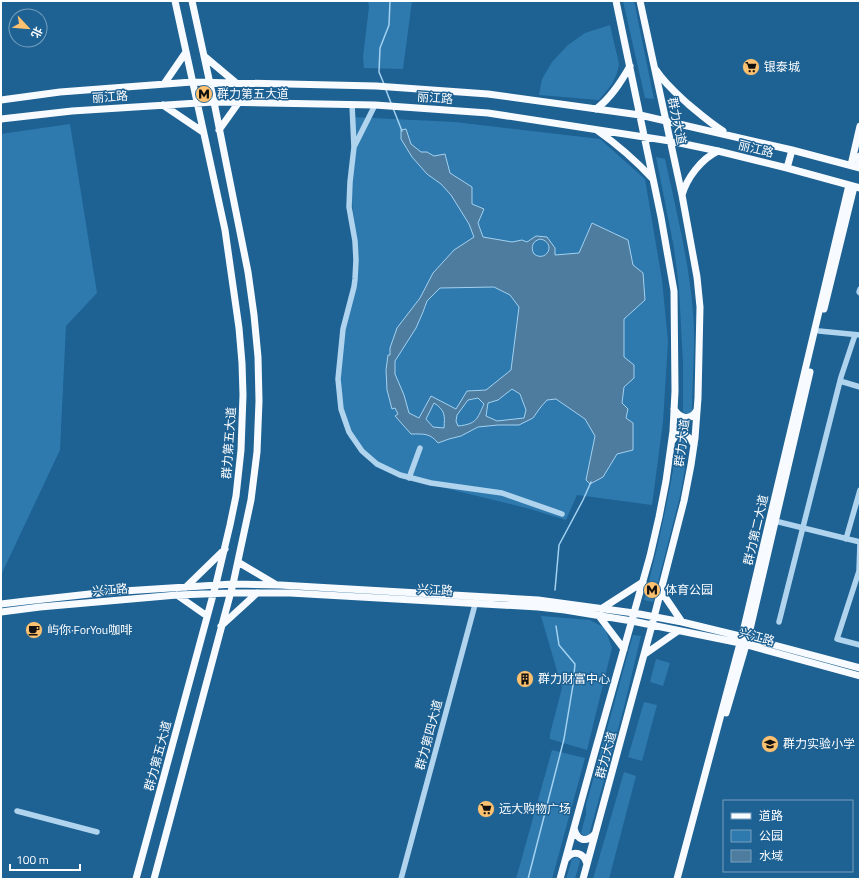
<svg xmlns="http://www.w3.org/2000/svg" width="861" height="880" font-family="'Titillium Web','Noto Sans SC',sans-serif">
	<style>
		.green { fill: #2e7aaf }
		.water { fill: #4d7c9f; stroke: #a3d1f0; fill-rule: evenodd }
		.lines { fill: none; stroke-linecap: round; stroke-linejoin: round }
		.stream { stroke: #a3d1f0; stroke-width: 1.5 }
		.minor { stroke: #b0d4ee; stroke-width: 5.5 }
		.major { stroke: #f7fbff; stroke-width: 7 }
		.labels { text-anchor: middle; stroke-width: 3; stroke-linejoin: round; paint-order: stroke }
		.poi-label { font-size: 12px; fill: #fff; stroke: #1e6193; text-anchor: start }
		.street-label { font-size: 12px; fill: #fff; stroke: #1e6193 }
	</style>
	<rect width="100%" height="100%" fill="#1e6193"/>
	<path class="green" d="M368 1H412L403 69 364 68 363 57 369 7Z
		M623 1H634L654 99 645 98Z
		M610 25 619 64 617 73 612 84 599 100 539 95 542 79 552 62 568 45 585 33Z
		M351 117 455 122 600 139 645 179 662 280 668 341 663 422 652 505 577 495 566 520 530 509 400 477 375 467 349 438 339 410 342 325 358 257 352 202Z
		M70 124 97 293 66 326 60 450 1 575V134Z
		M656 157 665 159C676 210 689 261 693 312 696 345 692 377 692 410L690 414H687L683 412V364L679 288 674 248Z
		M682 438 685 441 684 457 685 468 680 496 653 602 644 600C658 548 669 496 678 442L679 439Z
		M541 616 590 620 605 628 612 648 587 750 550 739V734L562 688Z
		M633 635 641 636 624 707 589 835 584 836 581 833 586 814V805Z
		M656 659 670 663 663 686 650 682Z
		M644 702 657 705 642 761 628 757Z
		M552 750 585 758 552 879H516Z
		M624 772 636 776 609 879H593Z
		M577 857 579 859 580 861 575 879H566L572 859Z"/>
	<path class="water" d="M406 129 411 144 421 152H427L434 156 445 154 450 173 472 187V204L484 209 478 223 483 237 512 242 522 240 527 242 536 236 547 237 555 248V255L579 253 592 223 628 240 633 265 643 273 645 300 624 319V357L634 365V378L624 387 622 403 628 409 626 418 633 423V450L617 454 603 477 590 484 586 480 595 436 585 419 556 399 547 400 540 408 533 418 519 425H498L478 427 461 436 449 439 438 443C430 433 424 434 411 434L395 416 398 414 395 408 392 409 387 390 386 370 388 355H390V348L397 328 420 298 433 273 454 250 474 237 469 224 451 195 441 184 427 174 412 157 401 139V130ZM541 239C557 244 546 263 534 254 530 247 533 240 541 239ZM494 287 510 295 519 307 511 370 486 390 467 391 456 409 431 396 419 418 409 413 404 395 395 374V361L416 328 423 312 427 301 440 288ZM512 389 520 394 526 410 524 418 497 421 486 416 488 403 498 400ZM478 398 484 404C477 419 477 424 458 426L456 421 457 415 468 400ZM434 403C445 410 445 415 444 428L433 427 426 419Z"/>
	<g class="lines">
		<path class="stream" d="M384 84 379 72 380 48 389 25 390 1
			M386 90 391 103
			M393 108 402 131
			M555 590 559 545 583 500 591 482
			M528 879 564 739 573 685 575 664 559 645 556 626"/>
		<path class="minor" d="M352 104 354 147 375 105
			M354 147 350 182 349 207 355 241 356 260 355 279 354 287 343 329 338 379 341 409 349 432 362 451 377 464 400 475 431 483 502 493 562 514
			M860 289 859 292 860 293
			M819 331 860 335
			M840 381 860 387
			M409 478 420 448
			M775 521 860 542
			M846 539 860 490
			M860 542 859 571 837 639 860 645
			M779 622 841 377 855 335
			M17 811 97 832
			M401 879 476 601"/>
		<path class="major" d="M204 56 235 82
			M656 70C665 84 676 93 688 104 700 114 710 123 723 131
			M164 84 186 52
			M1 100 60 92 192 82 376 86 488 94 640 115 792 150 860 168
			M163 105 203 132
			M596 109C611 98 621 82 630 66
			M1 119 72 111 214 102 375 105 488 113 670 141 718 151 787 168 860 188
			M219 130 239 102
			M598 131C618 145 636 161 653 179
			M851 165 860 126
			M858 167 860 156
			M787 168 792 150
			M682 195C687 178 701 159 718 151
			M824 309 854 187
			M674 409C680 419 691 421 697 410
			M672 441 676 435C685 432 690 437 694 445
			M238 562 275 584
			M186 587 225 549
			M661 591 682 622
			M177 595 207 616
			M1 604 26 601 108 592 233 584 280 585 538 600 634 613 682 622 748 638 860 668
			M601 609 643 582
			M1 612 40 607 177 595 230 593H290L538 607 565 610 632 621 740 643 860 676
			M599 616 624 649
			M221 626 257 593
			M645 654 678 631
			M726 713 748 638 810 372
			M574 828C577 841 586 843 595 834
			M566 859C574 849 584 853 587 864
			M136 879 216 584 230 525 236 496 241 450 243 395 242 363 239 328 225 230 175 1
			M154 879 233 584 251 500 257 452 259 401 258 357 254 315 248 272 214 102 192 1
			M560 879 594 755 650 556 659 517 666 481 673 431 675 391 674 291 661 217 616 1
			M583 879 652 625 684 501 691 465 695 438 698 398 700 307 697 277 682 195 640 1
			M677 879 742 636 849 185"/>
	</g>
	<defs>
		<g id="supermarket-disc" transform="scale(0.9)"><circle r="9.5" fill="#fdc16f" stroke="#1e6193"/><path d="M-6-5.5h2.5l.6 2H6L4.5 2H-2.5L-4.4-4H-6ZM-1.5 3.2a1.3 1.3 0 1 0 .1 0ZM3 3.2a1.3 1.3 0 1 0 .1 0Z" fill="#111"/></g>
		<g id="metro-disc" transform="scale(0.9)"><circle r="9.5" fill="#fdc16f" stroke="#1e6193"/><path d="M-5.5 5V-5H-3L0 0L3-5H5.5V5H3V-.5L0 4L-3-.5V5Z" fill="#111"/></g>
		<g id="cafe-disc" transform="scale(0.9)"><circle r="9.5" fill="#fdc16f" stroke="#1e6193"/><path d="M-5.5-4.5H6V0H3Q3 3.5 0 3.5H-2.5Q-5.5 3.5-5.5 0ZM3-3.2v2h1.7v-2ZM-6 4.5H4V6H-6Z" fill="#111"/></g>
		<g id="building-disc" transform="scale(0.9)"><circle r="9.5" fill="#fdc16f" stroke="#1e6193"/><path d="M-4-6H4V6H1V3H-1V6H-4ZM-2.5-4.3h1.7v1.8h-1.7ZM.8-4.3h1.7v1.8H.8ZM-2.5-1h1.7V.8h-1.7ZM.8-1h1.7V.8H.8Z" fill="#111"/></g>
		<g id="school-disc" transform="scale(0.9)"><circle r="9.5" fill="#fdc16f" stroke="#1e6193"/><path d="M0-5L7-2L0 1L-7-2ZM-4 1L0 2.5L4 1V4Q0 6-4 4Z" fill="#111"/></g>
	</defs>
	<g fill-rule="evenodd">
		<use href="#supermarket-disc" x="751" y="67"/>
		<use href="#metro-disc" x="204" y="94"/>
		<use href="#metro-disc" x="652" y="590"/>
		<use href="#cafe-disc" x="34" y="630"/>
		<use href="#building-disc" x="525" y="679"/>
		<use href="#school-disc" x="770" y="744"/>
		<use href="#supermarket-disc" x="486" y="809"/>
	</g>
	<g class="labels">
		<g class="poi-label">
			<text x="764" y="71">银泰城</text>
			<text x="217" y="98">群力第五大道</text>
			<text x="665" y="594">体育公园</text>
			<text x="47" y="634">屿你·ForYou咖啡</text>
			<text x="538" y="683">群力财富中心</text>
			<text x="783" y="748">群力实验小学</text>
			<text x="499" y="813">远大购物广场</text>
		</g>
		<g class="street-label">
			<text transform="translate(110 97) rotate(-4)" y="4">丽江路</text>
			<text transform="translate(435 98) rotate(4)" y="4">丽江路</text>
			<text transform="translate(677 121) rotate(78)" y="4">群力大道</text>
			<text transform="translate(756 149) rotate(14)" y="4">丽江路</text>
			<text transform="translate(229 443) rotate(-86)" y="4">群力第五大道</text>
			<text transform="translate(682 443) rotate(-83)" y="4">群力大道</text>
			<text transform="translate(756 530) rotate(-77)" y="4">群力第二大道</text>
			<text transform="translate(110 590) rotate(-5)" y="4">兴江路</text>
			<text transform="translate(435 590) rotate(3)" y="4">兴江路</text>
			<text transform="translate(757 637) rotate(15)" y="4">兴江路</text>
			<text transform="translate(429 735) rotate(-75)" y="4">群力第四大道</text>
			<text transform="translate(606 755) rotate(-75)" y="4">群力大道</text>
			<text transform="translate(158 756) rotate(-75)" y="4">群力第五大道</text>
		</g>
	</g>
	<rect width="861" height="880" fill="none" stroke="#ffffff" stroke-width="4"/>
	<rect x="723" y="800" width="130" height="72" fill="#1e6193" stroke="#78a0be"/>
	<rect x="731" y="813" width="20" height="6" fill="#f7fbff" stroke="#78a0be"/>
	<text x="759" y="820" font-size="12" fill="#ffffff">道路</text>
	<rect x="731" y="830" width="20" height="12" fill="#2e7aaf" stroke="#78a0be"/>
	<text x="759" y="840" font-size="12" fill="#ffffff">公园</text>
	<rect x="731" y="850" width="20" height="12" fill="#4d7c9f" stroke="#78a0be"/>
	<text x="759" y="860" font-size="12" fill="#ffffff">水域</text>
	<g transform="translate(28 28) rotate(116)"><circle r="19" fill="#1e6193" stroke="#78a0be"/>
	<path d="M0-3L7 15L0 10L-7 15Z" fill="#fdc16f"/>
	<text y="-6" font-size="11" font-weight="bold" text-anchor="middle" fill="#ffffff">北</text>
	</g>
	<path d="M10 864v6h70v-6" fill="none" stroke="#ffffff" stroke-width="2"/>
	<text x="16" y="864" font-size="12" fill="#ffffff" stroke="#1e6193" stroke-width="3" paint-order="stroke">100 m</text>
</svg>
